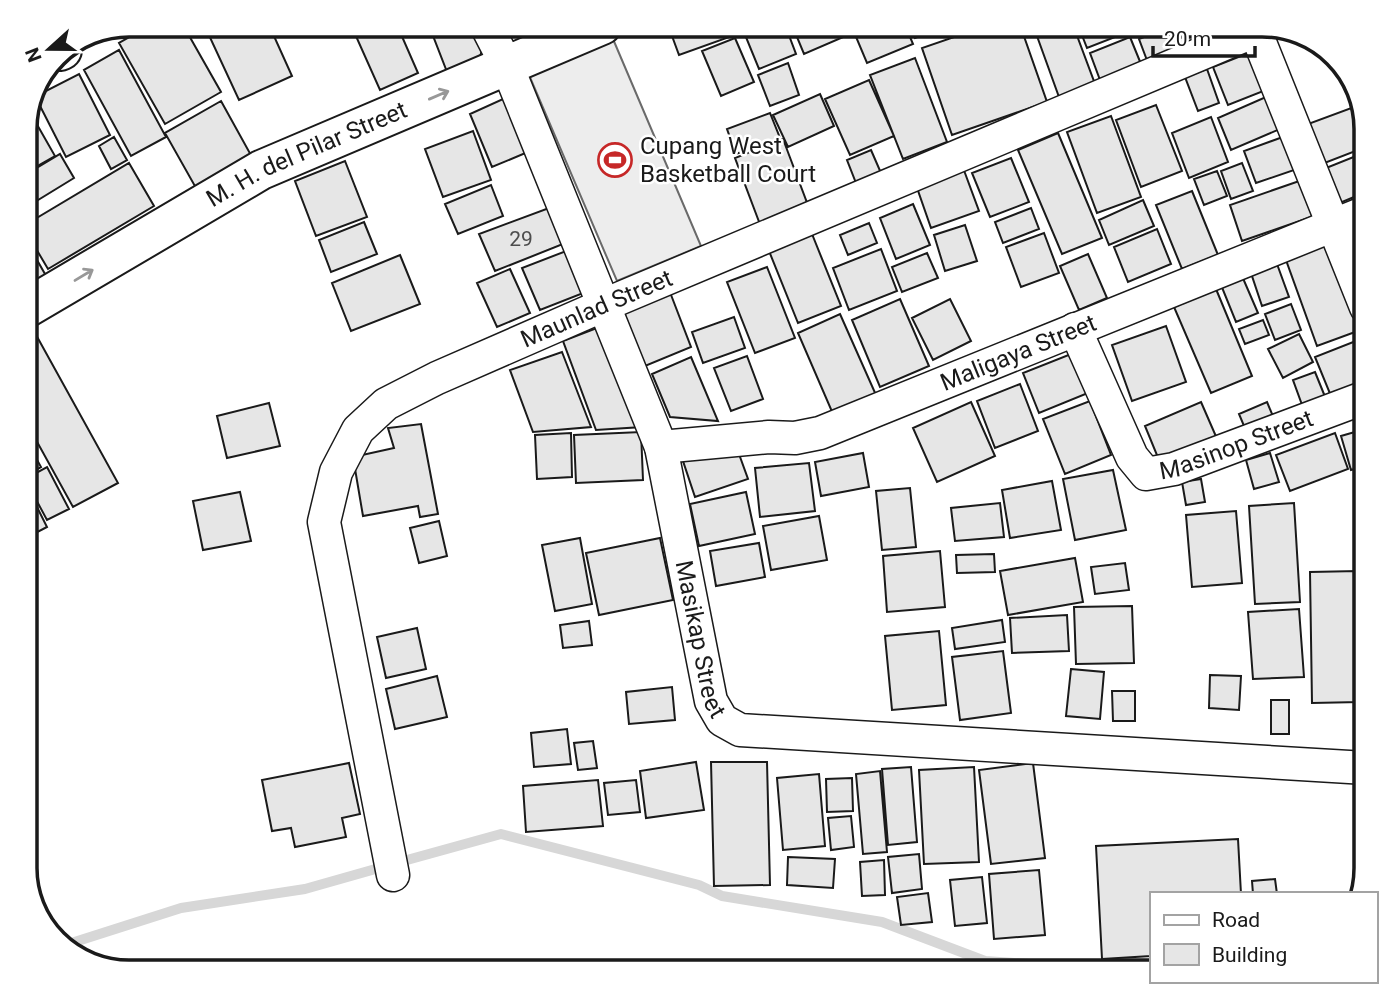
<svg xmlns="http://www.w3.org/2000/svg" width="1391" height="997" font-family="Roboto,sans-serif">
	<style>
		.built { fill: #ededed; stroke: #6a6a6a; stroke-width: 2 }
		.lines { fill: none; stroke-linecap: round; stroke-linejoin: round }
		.stream { stroke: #d7d7d7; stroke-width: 10 }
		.building { fill: #e6e6e6; stroke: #1a1a1a; stroke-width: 2 }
		.street-casing { stroke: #1a1a1a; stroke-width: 35 }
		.secondary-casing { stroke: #1a1a1a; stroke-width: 42 }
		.street { stroke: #fff; stroke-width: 32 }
		.secondary { stroke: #fff; stroke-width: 38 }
		.oneway { stroke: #989898 }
		.labels { text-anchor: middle; stroke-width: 5; stroke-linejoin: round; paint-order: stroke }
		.number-label { font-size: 21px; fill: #4d4d4d }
		.poi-label { font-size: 24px; fill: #1a1a1a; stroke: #fff; text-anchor: start }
		.street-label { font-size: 24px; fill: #1a1a1a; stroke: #fff }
		.rim { fill: none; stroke: #1a1a1a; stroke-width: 3.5 }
	</style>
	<rect width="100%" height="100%" fill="#fff"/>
	<path class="built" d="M613 39 701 246 617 281 529 75Z"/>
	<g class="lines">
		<path class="stream" d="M407 860 501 834 699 885 722 896 882 922 985 961 1151 972
			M62 946 181 908 305 889 379 868"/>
	</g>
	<path class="building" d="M151 25H183L221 92 165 124 119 43Z
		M220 25H269L292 76 239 100 207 31Z
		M351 25H397L418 73 380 90Z
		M438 25H474L483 47 477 66 449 77 430 28Z
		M668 25H732L735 35 679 55Z
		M741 25H785L796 54 759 69Z
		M792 25H844L848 35 804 54Z
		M851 25H905L913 44 867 63Z
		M910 25H950L915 38Z
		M989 25H1020L1047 102 952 135 922 48Z
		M1033 25H1073L1095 84 1059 97Z
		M1078 25H1125L1128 32 1087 48Z
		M1131 25H1159L1135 34Z
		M1174 25H1240L1148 63 1139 39Z
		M1130 37 1141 64 1100 80 1090 53Z
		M735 38 754 82 721 96 702 51Z
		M119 50 166 137 131 156 84 70Z
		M1251 52 1266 90 1228 105 1213 67Z
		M915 58 947 142 903 159 870 75Z
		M788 63 799 95 770 106 758 75Z
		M1207 69 1219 103 1198 111 1185 77Z
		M79 74 110 135 66 157 36 98 38 95Z
		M869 80 894 136 850 155 825 99Z
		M820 94 834 126 788 147 773 115Z
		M1273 94 1287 126 1231 150 1218 118Z
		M512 95 535 149 492 167 470 114Z
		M221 101 252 157 196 188 165 133Z
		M1156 105 1182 171 1141 187 1116 120Z
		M1354 107 1366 147 1322 164 1308 124Z
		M770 113 780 138 736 154 727 129Z
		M1111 116 1141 197 1097 213 1067 132Z
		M1211 117 1228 162 1189 178 1172 133Z
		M35 121 55 156 25 173V127Z
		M473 131 491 180 443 197 425 149Z
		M1058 133 1102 238 1062 254 1018 150Z
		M1291 134 1303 167 1256 183 1244 151Z
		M114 137 127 160 111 169 99 146Z
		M783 139 809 208 761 227 735 158Z
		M871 150 881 173 856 183 847 160Z
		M1366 152V192L1335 205 1321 170Z
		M60 154 74 178 25 208V175Z
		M1011 158 1029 202 990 217 972 173Z
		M345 161 367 217 316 236 295 181Z
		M129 163 154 206 48 269 25 230V225Z
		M1242 163 1253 191 1231 199 1221 171Z
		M962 165 979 211 931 228 915 182Z
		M1217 171 1227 196 1204 205 1194 179Z
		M1305 179 1317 215 1242 241 1230 205Z
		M491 185 503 216 458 234 445 204Z
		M1192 191 1218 255 1182 269 1156 205Z
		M1143 200 1154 226 1109 245 1099 220Z
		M913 204 930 245 896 259 880 218Z
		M549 208 563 244 495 271 479 234Z
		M1031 208 1039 229 1003 243 995 222Z
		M364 222 377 254 331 272 319 240Z
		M869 223 877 243 848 255 840 235Z
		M965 225 977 261 945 271 934 235Z
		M1366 226V267L1353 231Z
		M810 229 841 306 798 323 767 246Z
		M1157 229 1171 264 1128 282 1114 247Z
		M1044 233 1059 273 1021 287 1006 247Z
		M25 239 49 281 25 288Z
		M1337 241 1366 322V328L1317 346 1286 260Z
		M574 248 591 290 540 310 522 268Z
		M881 249 897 291 849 310 833 268Z
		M927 253 938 278 902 292 892 267Z
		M1088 254 1107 298 1079 310 1060 266Z
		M400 255 420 304 351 331 332 283Z
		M1277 264 1289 297 1262 306 1251 273Z
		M767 267 795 338 755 353 727 282Z
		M510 269 530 313 497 327 477 283Z
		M1242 276 1258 313 1236 322 1221 285Z
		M668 287 691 347 645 366 621 305Z
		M1216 289 1252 376 1211 393 1174 307Z
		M900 299 929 366 880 387 852 320Z
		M950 299 971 341 933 360 912 318Z
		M1291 304 1301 330 1275 340 1265 314Z
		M840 314 876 395 833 414 798 333Z
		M734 317 745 348 703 363 692 332Z
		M1263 320 1269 335 1245 344 1239 329Z
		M602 326 642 427 596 430 563 341Z
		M1166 326 1186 382 1132 401 1112 345Z
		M35 333 118 483 73 507 25 420V339Z
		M1299 334 1313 362 1283 378 1268 349Z
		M1366 337V387L1333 401 1315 357Z
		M562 352 591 427 533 432 510 370Z
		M1071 354 1088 393 1039 413 1023 373Z
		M747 356 763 399 731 411 714 368Z
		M691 357 718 421 670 417 652 374Z
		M1315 372 1328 404 1305 413 1293 380Z
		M1020 384 1038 431 995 448 977 401Z
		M1090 401 1111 455 1065 474 1043 419Z
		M971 402 995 456 937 482 913 428Z
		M1201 402 1218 441 1161 465 1145 426Z
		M1267 402 1277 426 1249 438 1239 414Z
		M269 403 280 446 227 458 217 416Z
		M421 424 438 514 420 517 418 506 363 516 353 457 394 448 388 428Z
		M1365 429 1366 466 1351 470 1341 436Z
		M641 432 643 480 576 483 574 435Z
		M571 433 572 477 537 479 535 435Z
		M1335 433 1348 469 1290 491 1276 455Z
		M25 438 41 467 25 476Z
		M735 443 748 479 695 497 683 461Z
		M863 453 869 487 821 496 815 462Z
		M1270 453 1279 482 1254 489 1246 460Z
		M809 463 815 511 760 517 755 468Z
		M47 467 69 509 47 520 25 479Z
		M1113 470 1126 530 1075 540 1063 479Z
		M1201 479 1205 502 1186 505 1182 482Z
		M1052 481 1061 530 1010 538 1002 490Z
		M25 483 47 527 28 537 25 531Z
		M910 488 916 547 882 550 876 491Z
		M240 492 251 541 203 550 193 501Z
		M746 492 755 534 699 546 690 504Z
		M1000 503 1004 537 955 541 951 508Z
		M1294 503 1300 602 1255 604 1249 506Z
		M1236 511 1242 583 1192 587 1186 515Z
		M819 516 827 560 771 570 763 526Z
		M439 521 447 556 419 563 410 528Z
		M580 538 592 604 555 611 542 545Z
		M660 538 673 600 599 615 586 553Z
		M759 543 765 577 716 586 710 551Z
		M940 551 945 607 887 612 883 556Z
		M994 554 995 572 957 573 956 555Z
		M1075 558 1083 602 1008 615 1000 571Z
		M1125 563 1129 590 1095 594 1091 567Z
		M1358 571 1360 702 1312 703 1310 572Z
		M1132 606 1134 663 1076 664 1074 607Z
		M1299 609 1304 677 1253 679 1248 612Z
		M1067 615 1069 651 1012 653 1010 618Z
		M1002 620 1005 642 955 649 952 628Z
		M589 621 592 645 563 648 560 625Z
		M417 628 426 669 386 678 377 637Z
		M939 631 946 705 892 710 885 636Z
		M1003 651 1011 713 960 720 952 657Z
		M1071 669 1104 672 1100 719 1066 716Z
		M1210 675 1241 676 1239 710 1209 708Z
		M437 676 447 717 395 729 386 689Z
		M672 687 675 720 629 724 626 692Z
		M1112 691H1135V721H1113Z
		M1271 700H1289V734H1271Z
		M567 729 571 764 534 767 531 733Z
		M593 741 597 768 578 770 574 743Z
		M696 762 704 810 646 818 640 771Z
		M711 762H767L770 885 714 886Z
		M349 763 360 814 342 818 346 837 295 847 291 828 272 831 262 780Z
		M1033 763 1045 858 991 864 979 770Z
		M911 767 917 842 888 845 882 769Z
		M974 767 979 862 924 864 919 770Z
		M880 771 887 852 863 854 856 774Z
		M819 774 825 846 783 850 777 778Z
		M852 778 853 811 827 812 826 779Z
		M598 780 603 826 526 832 523 786Z
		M636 780 640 812 608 815 604 783Z
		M851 816 854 847 831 850 828 818Z
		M1238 839 1241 894H1151V956L1102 959 1096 846Z
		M919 854 922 889 892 893 888 857Z
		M788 857 835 859 833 888 787 885Z
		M884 860 885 895 862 896 860 862Z
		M1039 870 1045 935 994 939 989 874Z
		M982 877 987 923 955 926 950 880Z
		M1275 879 1277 894H1253L1252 881Z
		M928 893 932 922 901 925 897 897Z"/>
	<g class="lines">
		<g class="street-casing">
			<g id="street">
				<path id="s1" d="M486 25 507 66 661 447 711 701 722 720 740 730 1366 768"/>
				<path d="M1253 25 1366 307"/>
				<path id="s2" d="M1075 329 1132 457 1146 474 1174 469 1366 397"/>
				<path id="s3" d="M661 447 769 437 795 438 820 433 1366 212"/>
				<path id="s4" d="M393 875 324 522 336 472 358 430 386 404 437 378 604 305 1267 26"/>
			</g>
		</g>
		<g class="secondary-casing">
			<g id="secondary">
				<path d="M60 51 62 50"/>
				<path id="s5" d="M25 309 261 170 602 25"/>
			</g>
		</g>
		<use href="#street" class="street"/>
		<use href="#secondary" class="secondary"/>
	</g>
	<defs><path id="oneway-shaft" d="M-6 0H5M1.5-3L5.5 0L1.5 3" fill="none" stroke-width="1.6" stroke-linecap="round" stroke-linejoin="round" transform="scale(1.75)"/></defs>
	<g class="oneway">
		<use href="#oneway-shaft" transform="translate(439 95) rotate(-23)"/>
		<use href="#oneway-shaft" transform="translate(84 275) rotate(-31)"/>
	</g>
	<defs>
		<g id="stadium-ring" transform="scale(1.75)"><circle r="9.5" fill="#fff" stroke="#c62828" stroke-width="1.5"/><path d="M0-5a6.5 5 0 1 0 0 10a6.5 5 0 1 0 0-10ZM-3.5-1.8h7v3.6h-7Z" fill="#c62828"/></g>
	</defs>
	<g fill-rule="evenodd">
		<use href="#stadium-ring" x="615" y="160"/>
	</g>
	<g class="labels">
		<g class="number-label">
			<text x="521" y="246">29</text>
		</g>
		<g class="poi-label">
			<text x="640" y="154">Cupang West<tspan x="640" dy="28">Basketball Court</tspan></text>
		</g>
		<g class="street-label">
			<text dy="8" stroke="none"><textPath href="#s5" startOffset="322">M. H. del Pilar Street</textPath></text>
			<text dy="8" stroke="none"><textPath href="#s4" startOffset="728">Maunlad Street</textPath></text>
			<text dy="8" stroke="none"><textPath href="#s3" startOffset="374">Maligaya Street</textPath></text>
			<text dy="8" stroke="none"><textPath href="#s2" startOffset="257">Masinop Street</textPath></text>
			<text dy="8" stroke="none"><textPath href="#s1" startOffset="653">Masikap Street</textPath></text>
		</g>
	</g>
	<path d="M0 0H1391V997H0ZM129 37H1262A92 92 0 0 1 1354 129V868A92 92 0 0 1 1262 960H129A92 92 0 0 1 37 868V129A92 92 0 0 1 129 37Z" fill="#fff" fill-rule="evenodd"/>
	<path class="rim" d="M129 37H1262A92 92 0 0 1 1354 129V868A92 92 0 0 1 1262 960H129A92 92 0 0 1 37 868V129A92 92 0 0 1 129 37Z"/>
	<rect x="1150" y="892" width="228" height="91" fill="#ffffff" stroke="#a3a3a3" stroke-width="2"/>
	<rect x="1164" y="915" width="35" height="10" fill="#ffffff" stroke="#a3a3a3" stroke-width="2"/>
	<text x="1212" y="927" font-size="21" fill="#1a1a1a">Road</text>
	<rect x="1164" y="944" width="35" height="21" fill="#e6e6e6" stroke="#a3a3a3" stroke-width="2"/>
	<text x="1212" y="962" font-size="21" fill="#1a1a1a">Building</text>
	<g transform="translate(49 49) rotate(249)" stroke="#ffffff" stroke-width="5" paint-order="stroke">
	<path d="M0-5L12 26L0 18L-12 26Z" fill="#1a1a1a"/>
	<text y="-10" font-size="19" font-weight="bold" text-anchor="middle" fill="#1a1a1a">N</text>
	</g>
	<path d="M1153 46v10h102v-10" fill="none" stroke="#1a1a1a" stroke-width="3.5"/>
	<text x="1164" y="46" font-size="21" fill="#1a1a1a" stroke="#ffffff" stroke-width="5" paint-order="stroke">20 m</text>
</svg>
